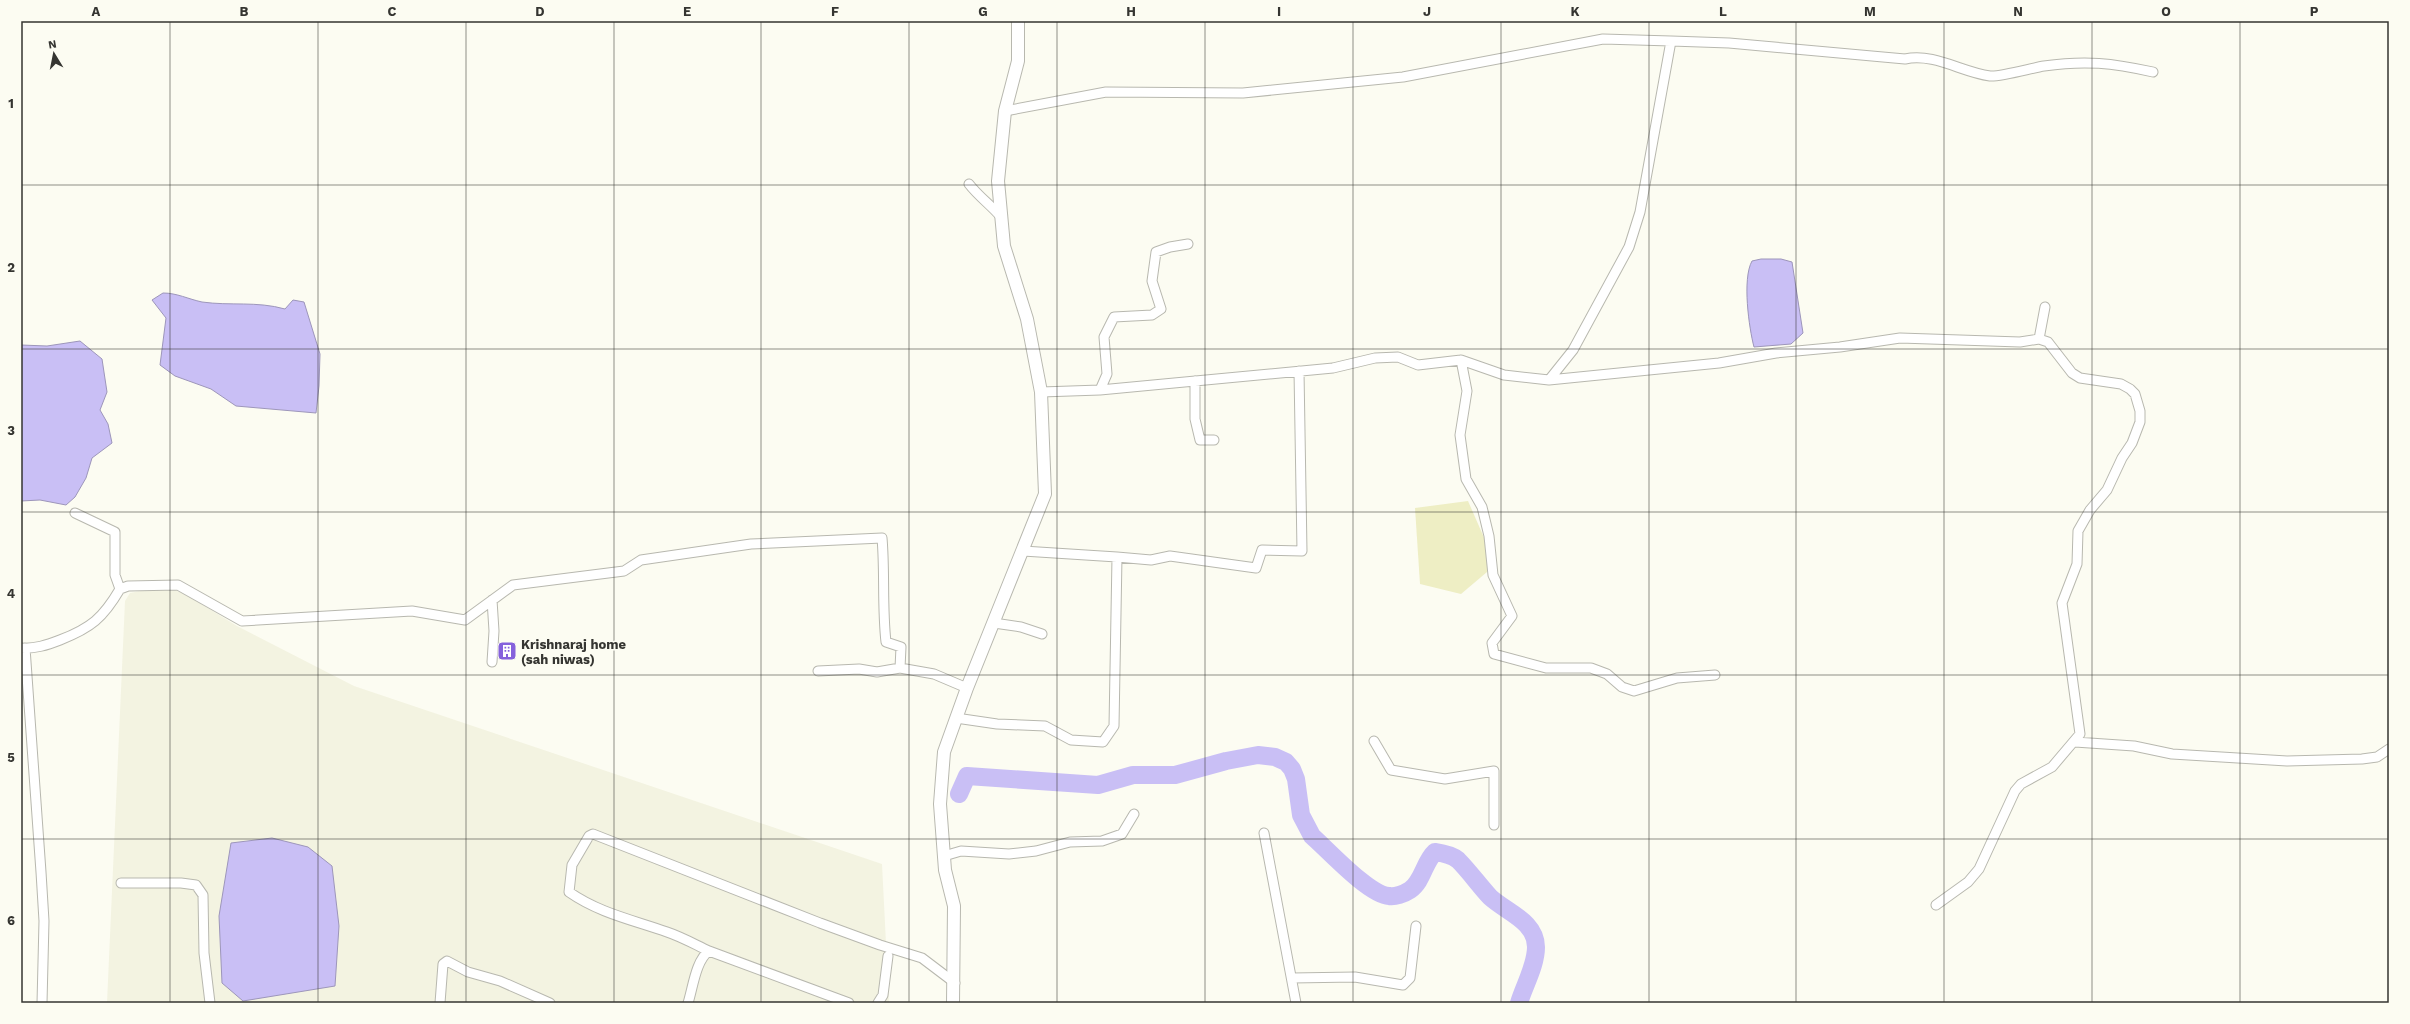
<svg xmlns="http://www.w3.org/2000/svg" width="2410" height="1024" font-family="'Work Sans',sans-serif">
	<style>
		.built { fill: #f3f3e1 }
		.green { fill: #eeeec4 }
		.water { fill: #c9bff5; stroke: #9d96ba }
		.lines { fill: none; stroke-linecap: round; stroke-linejoin: round }
		.river { stroke: #c9bff5; stroke-width: 18 }
		.street-casing { stroke: #b8b8af; stroke-width: 11 }
		.secondary-casing { stroke: #b8b8af; stroke-width: 14 }
		.street { stroke: #fff; stroke-width: 9 }
		.secondary { stroke: #fff; stroke-width: 12 }
		.grid { fill: none; stroke: #353531; stroke-width: 1; stroke-opacity: 0.55 }
		.labels { text-anchor: middle; stroke-width: 3; stroke-linejoin: round; paint-order: stroke }
		.poi-label { font-size: 13px; font-weight: bold; fill: #353531; stroke: #fcfcf2; text-anchor: start }
		.neatline { fill: none; stroke: #353531; stroke-width: 1.5 }
		.grid-label { font-size: 13px; text-anchor: middle; font-weight: bold; fill: #353531 }
	</style>
	<rect width="100%" height="100%" fill="#fcfcf2"/>
	<path class="built" d="M151 589H171L185 594 237 626 354 686 882 864 889 1003H107L125 601 130 593Z"/>
	<path class="green" d="M1468 501 1489 549 1487 572 1461 594 1420 584 1415 508Z"/>
	<path class="water" d="M1761 259H1781L1792 262 1803 333 1791 344 1754 347C1749 328 1742 279 1752 261Z
		M163 293C177 293 188 299 202 302 230 306 257 301 285 309L293 300 304 302 320 354 319 386 316 413 236 406 211 389 175 376 160 365 166 318 152 300Z
		M80 341 102 359 107 392 100 410 108 424 112 443 92 458 86 478 75 497 66 505 40 500 21 501V345L47 346Z
		M272 838 308 847 332 866 339 926 335 986 243 1001 222 983 219 916 231 843Z"/>
	<g class="lines">
		<path class="river" d="M959 794 967 776 1098 785 1133 775H1175L1226 761 1258 755 1275 757 1286 762 1292 769 1296 779 1301 815 1312 836C1328 850 1369 895 1389 896 1395 897 1404 894 1410 890 1423 881 1424 862 1435 852 1442 853 1452 855 1458 860 1469 871 1479 885 1490 897 1506 912 1536 921 1536 947 1536 966 1524 986 1519 1003"/>
		<g class="street-casing">
			<path id="street" d="M1005 111 1106 92 1243 93 1403 77 1603 39 1671 41
				M969 184C979 197 991 205 1001 217
				M1461 360 1467 391 1460 435 1466 479 1482 507 1489 536 1493 575 1512 616 1492 643 1494 654 1546 668H1591L1607 674 1622 687 1634 691 1677 678 1715 675
				M1549 380 1573 350 1629 247 1640 212 1671 41 1729 43 1905 59C1935 53 1961 72 1990 76 2000 77 2032 68 2044 66 2086 60 2112 63 2153 72
				M1195 381V419L1200 440H1214
				M1100 390 1107 374 1104 337 1114 317 1152 315 1161 309 1152 281 1156 252 1170 247 1188 244
				M1041 392 1100 390 1333 368 1375 358 1398 357 1418 365 1461 360 1504 375 1549 380 1719 363 1776 353 1840 347 1900 338 2020 342 2039 339 2045 307
				M75 513 115 532V575L120 589 128 586 178 585 242 621 412 611 465 620 513 585 624 571 641 560 751 544 882 538C885 572 882 607 886 642L901 647 900 668
				M1117 557 1151 560 1170 556 1256 568 1262 550 1302 551 1299 371
				M492 600 494 631 492 662
				M994 623 1021 627 1042 634
				M21 648C35 649 47 645 60 640 91 628 103 618 120 589
				M25 648 41 872 44 921 42 1003
				M818 671 859 669 877 672 900 668 934 674 967 688
				M956 718 997 724 1045 726 1071 740 1103 742 1114 726 1117 557 1023 551
				M1374 741 1391 770 1445 779 1494 771V825
				M2075 742 2134 746 2172 754 2287 761 2362 759 2377 757 2389 749
				M1264 833 1296 1003
				M944 856 961 851 1009 854 1036 851 1070 842 1102 841 1122 834 1134 814
				M121 883H181L196 885 203 895 204 953 210 1003
				M1936 905 1968 882 1979 869 2015 791 2021 784 2052 767 2080 734 2062 603 2077 564 2078 531 2090 510 2107 490 2122 458 2132 443 2140 422V411L2135 394 2130 389 2121 384 2080 378 2072 373 2048 342 2039 339
				M709 951C696 945 682 937 667 932 633 920 599 913 569 892L572 865 589 836 593 834 820 923 880 945 922 958 955 983
				M1292 978 1355 977 1403 985 1410 978 1416 926
				M440 1003 443 964 447 961 468 972 500 981 550 1003
				M688 1003C693 987 696 960 709 951L849 1003
				M878 1003 883 995 888 956"/>
		</g>
		<g class="secondary-casing">
			<path id="secondary" d="M953 1003 954 906 945 870 940 804 944 752 967 688 1045 494 1041 392 1027 319 1004 246 998 181 1005 111 1018 61V21"/>
		</g>
		<use href="#street" class="street"/>
		<use href="#secondary" class="secondary"/>
	</g>
	<path class="grid" d="M170 21V1003M318 21V1003M466 21V1003M614 21V1003M761 21V1003M909 21V1003M1057 21V1003M1205 21V1003M1353 21V1003M1501 21V1003M1649 21V1003M1796 21V1003M1944 21V1003M2092 21V1003M2240 21V1003M21 185H2389M21 349H2389M21 512H2389M21 675H2389M21 839H2389"/>
	<defs>
		<g id="building-square" transform="scale(1)"><rect x="-9" y="-9" width="18" height="18" rx="4" fill="#8561dc" stroke="#fcfcf2"/><path d="M-4-6H4V6H1V3H-1V6H-4ZM-2.5-4.3h1.7v1.8h-1.7ZM.8-4.3h1.7v1.8H.8ZM-2.5-1h1.7V.8h-1.7ZM.8-1h1.7V.8H.8Z" fill="#fff"/></g>
	</defs>
	<g fill-rule="evenodd">
		<use href="#building-square" x="507" y="651"/>
	</g>
	<g class="labels">
		<g class="poi-label">
			<text x="521" y="649">Krishnaraj home<tspan x="521" dy="15">(sah niwas)</tspan></text>
		</g>
	</g>
	<rect width="2410" height="1024" fill="none" stroke="#fcfcf2" stroke-width="44"/>
	<g transform="translate(54 54) rotate(350)" stroke="#fcfcf2" stroke-width="3" paint-order="stroke">
	<path d="M0-3L7 15L0 10L-7 15Z" fill="#353531"/>
	<text y="-6" font-size="11" font-weight="bold" text-anchor="middle" fill="#353531">N</text>
	</g>
	<rect x="22" y="22" width="2366" height="980" class="neatline"/>
	<g class="grid-label">
		<text x="96" y="16">A</text>
		<text x="244" y="16">B</text>
		<text x="392" y="16">C</text>
		<text x="540" y="16">D</text>
		<text x="687" y="16">E</text>
		<text x="835" y="16">F</text>
		<text x="983" y="16">G</text>
		<text x="1131" y="16">H</text>
		<text x="1279" y="16">I</text>
		<text x="1427" y="16">J</text>
		<text x="1575" y="16">K</text>
		<text x="1723" y="16">L</text>
		<text x="1870" y="16">M</text>
		<text x="2018" y="16">N</text>
		<text x="2166" y="16">O</text>
		<text x="2314" y="16">P</text>
		<text x="11" y="108">1</text>
		<text x="11" y="272">2</text>
		<text x="11" y="435">3</text>
		<text x="11" y="598">4</text>
		<text x="11" y="762">5</text>
		<text x="11" y="925">6</text>
	</g>
</svg>
